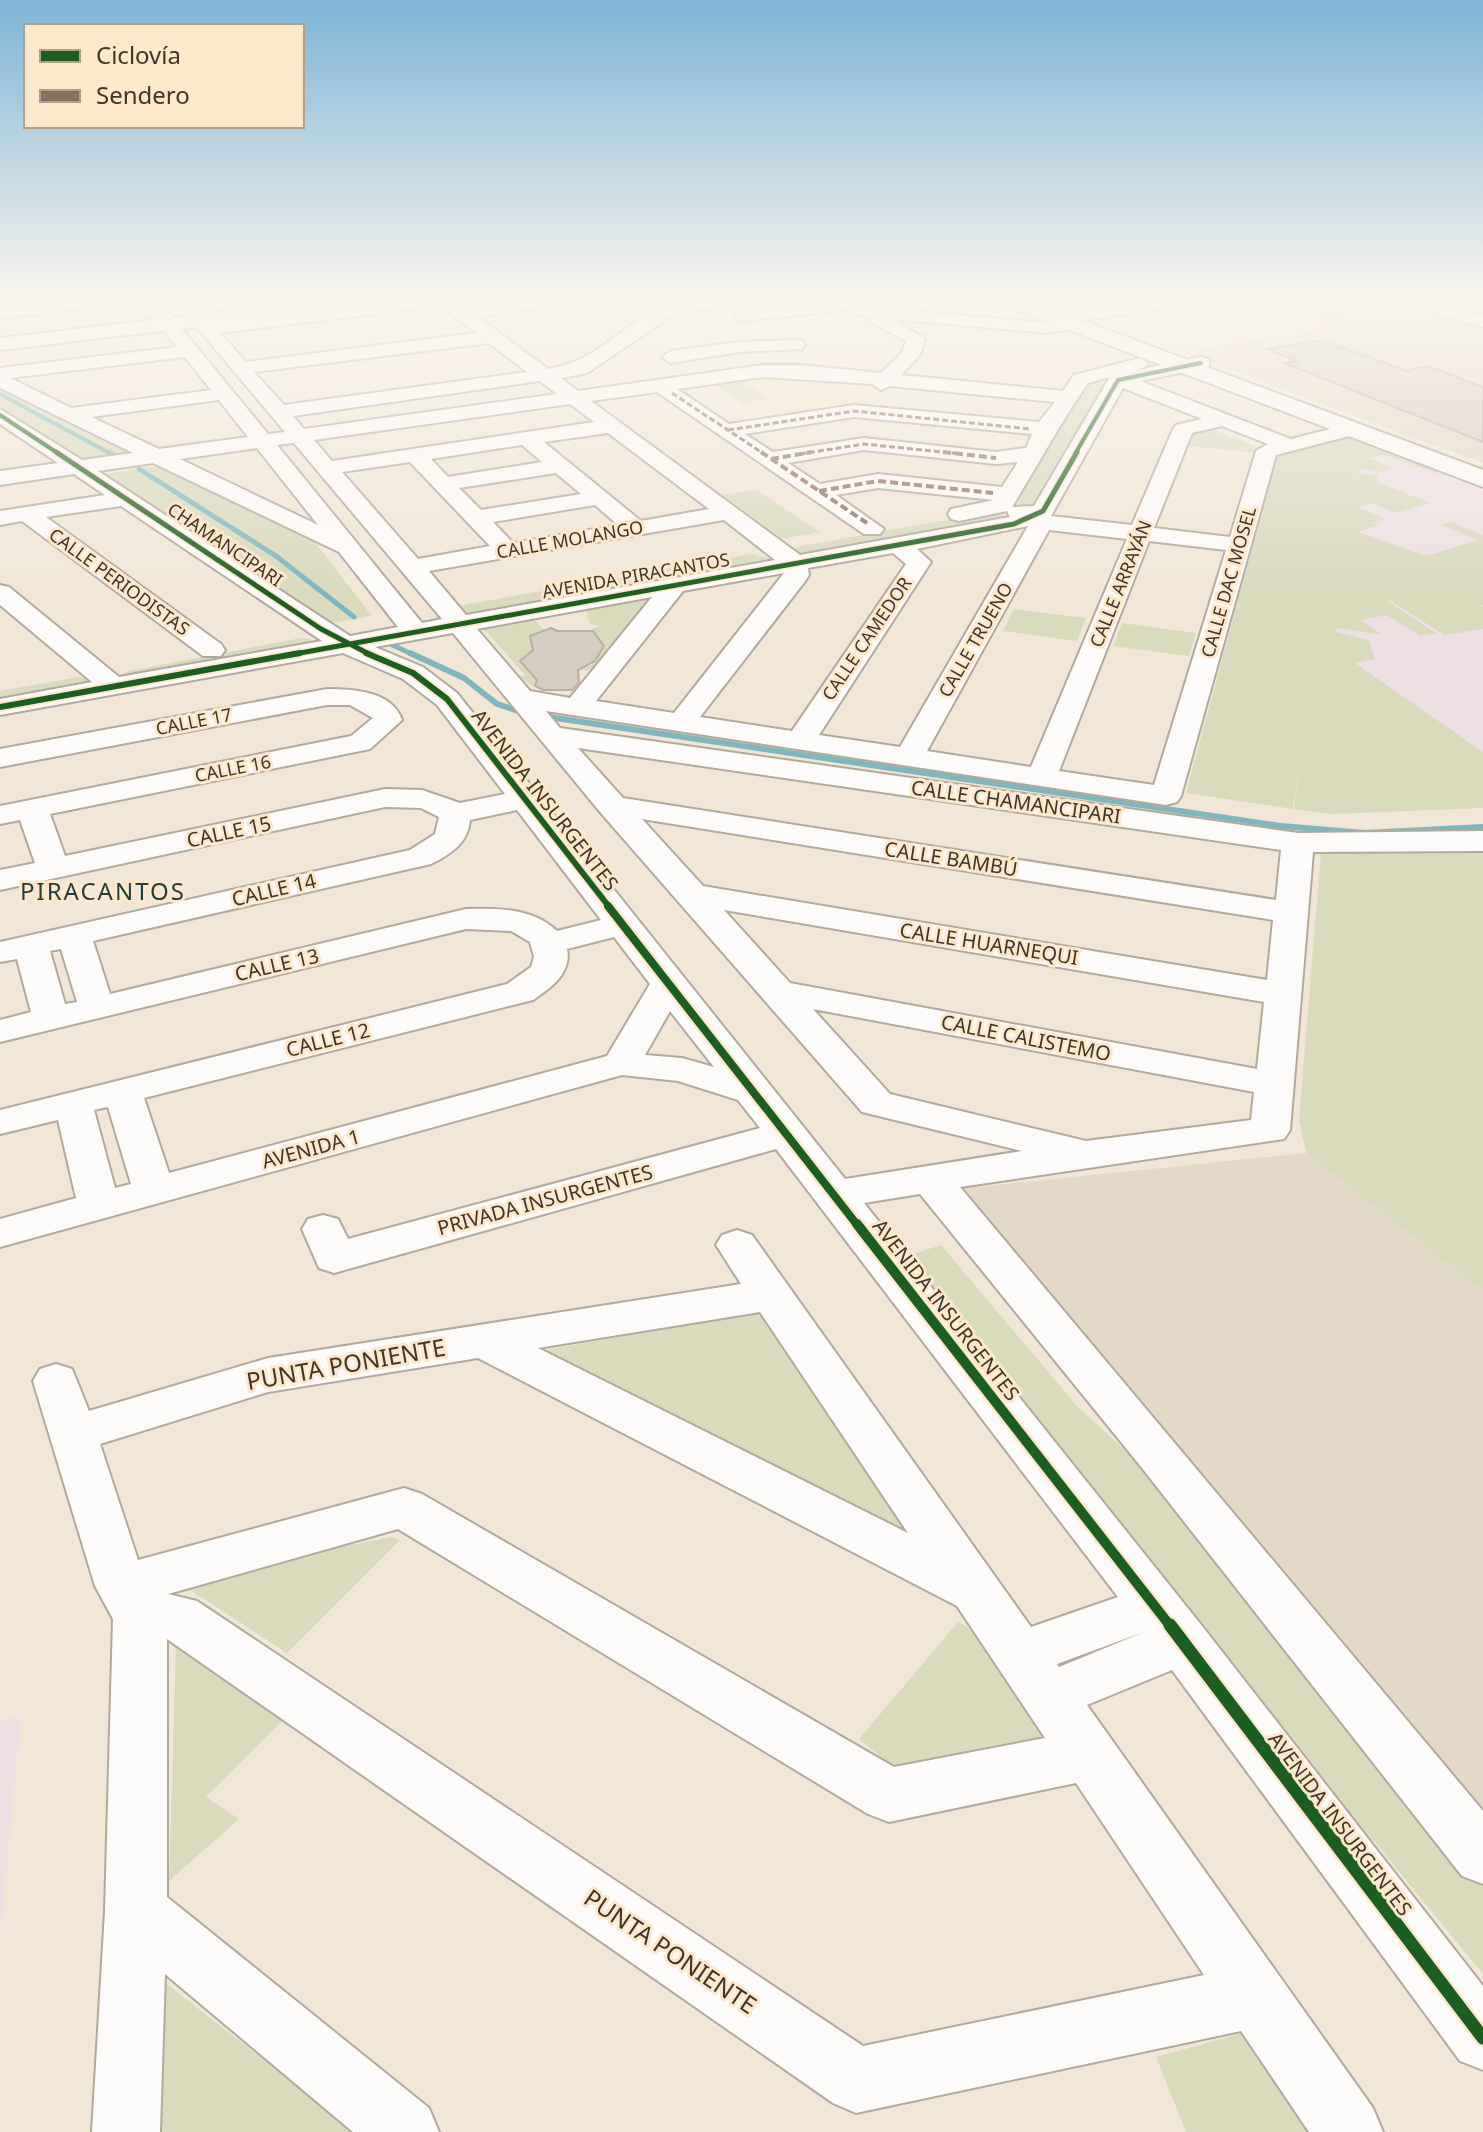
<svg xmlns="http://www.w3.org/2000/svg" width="1483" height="2132" font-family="'Noto Sans',sans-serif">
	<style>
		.commercial { fill: #e4d9c7 }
		.built { fill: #f6e3c8 }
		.education { fill: #efe0e3 }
		.green { fill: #dadabd }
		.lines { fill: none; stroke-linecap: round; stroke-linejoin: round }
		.stream-far2 { stroke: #80b7be; stroke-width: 4 }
		.stream-far1 { stroke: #80b7be; stroke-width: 5 }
		.stream { stroke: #80b7be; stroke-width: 6 }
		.building { fill: #d6cdc0; stroke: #b9b0a3; stroke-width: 2 }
		.minor-casing { stroke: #b2a99d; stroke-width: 4 }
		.major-casing { stroke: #b2a99d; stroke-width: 4 }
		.minor { fill: #fdfbf9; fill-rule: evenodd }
		.major { fill: #fdfbf9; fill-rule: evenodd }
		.quiet-far1 { stroke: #8d6e63; stroke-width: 3; stroke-dasharray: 6 3; stroke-linecap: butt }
		.quiet { stroke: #8d6e63; stroke-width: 4; stroke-dasharray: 8 4; stroke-linecap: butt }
		.cycleway-far5-casing { stroke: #fee8cb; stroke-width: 6 }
		.cycleway-far4-casing { stroke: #fee8cb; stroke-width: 8 }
		.cycleway-far3-casing { stroke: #fee8cb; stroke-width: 10 }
		.cycleway-far2-casing { stroke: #fee8cb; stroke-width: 13 }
		.cycleway-far1-casing { stroke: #fee8cb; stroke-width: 15 }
		.cycleway-casing { stroke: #fee8cb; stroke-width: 18 }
		.cycleway-far5 { stroke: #1b5e20; stroke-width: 4 }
		.cycleway-far4 { stroke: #1b5e20; stroke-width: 5 }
		.cycleway-far3 { stroke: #1b5e20; stroke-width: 6 }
		.cycleway-far2 { stroke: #1b5e20; stroke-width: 8 }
		.cycleway-far1 { stroke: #1b5e20; stroke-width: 10 }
		.cycleway { stroke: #1b5e20; stroke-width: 13 }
		.labels { text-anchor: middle; stroke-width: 6; stroke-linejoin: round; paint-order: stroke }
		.far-street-label { font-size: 18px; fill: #3e362a; stroke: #fee8cb }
		.street-label { font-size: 20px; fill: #3e362a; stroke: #fee8cb }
		.quarter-label { font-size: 24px; letter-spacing: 2px; fill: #1c3e3d; stroke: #fee8cb }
		.near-street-label { font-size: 24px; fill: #3e362a; stroke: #fee8cb }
	</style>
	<rect width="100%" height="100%" fill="#f2e7d7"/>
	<path class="commercial" d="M1339 294H1483V463L1182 352 1328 329 1267 305Z
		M1306 1153 1483 1291V1836L957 1189Z"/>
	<path class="built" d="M786 377 796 378 880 386 863 408 765 420 714 386Z"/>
	<path class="education" d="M1364 439 1428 464 1439 474 1483 491V808L1331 814 1294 809 1330 675Z
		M21 1716 0 1938V1719Z"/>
	<path class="green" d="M1094 379 1108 385 1035 506 1020 505 1017 499 1082 382Z
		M743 382 770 399 742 403 716 386Z
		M0 385 144 456 86 465 0 408Z
		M1209 428 1257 447 1255 453 1188 446 1196 431Z
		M1354 436 1429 464 1439 474 1383 455 1369 458 1392 468 1379 472 1360 468 1359 474 1378 475 1377 482 1430 503 1395 513 1373 503 1358 507 1385 519 1373 523 1378 525 1358 532 1426 556 1478 540 1442 525 1451 522 1483 535V606L1465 596 1483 607V629L1444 635 1391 601 1424 595 1387 601 1436 633 1420 636 1387 615 1361 620 1383 635 1337 628 1336 632 1369 640 1375 659 1355 663 1483 752V808L1331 814 1294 809 1300 759 1293 809 1186 793 1277 455Z
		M163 465 311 537 372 616 331 623 103 474Z
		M756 490 820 532 782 539 723 495Z
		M985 513 1010 516 1008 519 807 557 790 550 801 546Z
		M752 554 772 559 770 562 466 617 457 606Z
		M657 594 592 668 587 671 579 669 591 665 603 651 602 644 586 632 599 626 590 624 585 607Z
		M1014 609 1086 618 1077 641 1003 631Z
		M540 616 535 620 544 630 530 638 534 653 523 661 538 682 532 686 520 677 525 675 487 632 477 628Z
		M1122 623 1196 633 1189 656 1113 646Z
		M301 638 316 640 314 644 126 676 124 672Z
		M79 677 89 678 92 684 0 702V691Z
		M1483 849V1291L1306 1153 1299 1119 1321 852Z
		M941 1245 1077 1406 1155 1478 1483 1878V1974L1373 1840 1298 1764 901 1258Z
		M764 1311 927 1555 535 1352Z
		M392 1537 400 1540 287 1653 187 1588 273 1560Z
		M958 1622 982 1635 1054 1745 912 1771 891 1765 859 1739Z
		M176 1648 282 1721 206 1797 239 1819 169 1881Z
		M163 1981 356 2132H161Z
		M1251 2031 1320 2132H1186L1156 2057Z"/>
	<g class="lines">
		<path class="stream-far2" d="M0 394 111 454"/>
		<path class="stream-far1" d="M108 452 120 459
			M139 469 276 556 354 617
			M388 643 414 655"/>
		<path class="stream" d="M410 653 464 678 497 704 525 713
			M542 716 1281 826 1365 833 1483 827"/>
	</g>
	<path class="building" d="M1277 294H1384L1385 305 1328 315 1276 297Z
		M1321 340 1407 371 1428 366 1483 387V442L1284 363 1297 361 1268 349Z
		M551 628 557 631H593L604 646 595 661 578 670 579 682 572 690H543L535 686 537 680 520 661 533 650 530 636Z"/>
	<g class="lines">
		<g class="minor-casing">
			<path id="minor" d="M117 294H153L268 434 285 432 169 294H186L211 323 425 298 423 294H443L464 307 573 294H625L617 299 477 316 548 369C595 362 620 328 660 307 696 290 745 294 783 294L775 299 674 314 587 373 561 378 578 391 763 365H800L881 373 902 353 906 341 870 322 868 316 851 314 849 310 738 321 735 317 738 313 744 312 845 301 853 306 1046 323 1068 319 1065 316 1068 312 1074 311 1192 294H1237L1229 299 1078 321 1081 324 1078 328 1046 333 893 319 925 339 920 355 901 375 1063 391 1074 375 1140 358 1149 364 1138 370 1201 357 1208 359 1210 363 1208 367 1140 381 1291 439 1350 424 1357 426 1360 430 1357 434 1276 455 1181 796 1177 802 1166 805 546 711 560 728 1298 833 1483 831V851L1313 852 1290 1130 1284 1139 960 1187 1483 1811V1884L1462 1876 1142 1468 920 1194 864 1203 1202 1626 1483 1986V2070L1460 2061 1172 1670 1087 1705 1373 2108 1383 2132H1309L1241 2031 856 2113 833 2103 167 1639V1897L429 2108 439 2132H353L165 1974 160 2132H92L105 1911 113 1619 95 1586 33 1381 40 1369 56 1364 72 1369 89 1411 268 1358 741 1284 716 1245 722 1235 737 1230 752 1235 1031 1627 1118 1597 776 1149 334 1273 319 1268 302 1229 308 1219 323 1215 338 1219 348 1239 760 1128 738 1100 678 1081 622 1075 0 1247V1219L76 1198 58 1120 0 1134V1110L507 984 531 967 534 957 530 942 511 931 466 929 0 1042V1020L31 1012 17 959 0 962V942L410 850 435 834 439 817 421 808 385 807 0 890V870L35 863 20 820 0 824V806L351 736 373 718 350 705H327L0 767V749L327 689C354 689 392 691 402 720L370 749 50 814 65 856 385 789 422 790 460 803 505 794 437 705 403 679 343 653 0 715V699L92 682 0 605V585L9 587 119 677 322 641 121 506 46 517 221 644 225 650 221 656H203L22 521 0 525V511L105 495 74 474 0 485V471L58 463 0 424V409L82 460 133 453 0 388V368L177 347 141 302 0 318V308ZM439 306 477 333 246 362 220 333ZM489 343 527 372 284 405 254 372ZM185 357 211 390 71 408 10 378ZM763 377 872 384 881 390 890 386 1055 402 1039 422 854 405 729 424 677 389ZM1110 377 1034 506 1012 507C1038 465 1060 423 1088 383ZM540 381 557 394 304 429 293 416ZM1123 388 1202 419 1176 425 1173 429 1132 525 1051 516ZM657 392 864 534H880L884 529 836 495 878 488 994 500 951 509 948 514 951 519 959 521 1007 511 1010 517 800 555 591 401ZM219 400 248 437 159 449 91 417ZM570 404 594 422 332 461 314 440ZM854 417 1032 434 1026 448 996 452 864 438 773 452 745 434ZM1222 426 1268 444 1256 451 1230 537 1154 528 1192 433ZM608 433 709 509 641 521 544 442ZM294 443 442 619 422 623 277 445ZM522 445 542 462 448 477 431 459ZM257 448 318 525 180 459ZM864 450 996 464 1018 462 1002 487 878 474 820 484 788 463ZM410 462 490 546 418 559 342 472ZM153 463 339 552 398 627 350 636 98 471ZM556 473 581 494 481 510 459 488ZM595 505 618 525 513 543 493 522ZM724 520 775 560 466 615 429 571ZM1028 526 900 747 819 735 931 562 917 549ZM1049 530 1127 539 1031 767 927 751ZM1149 541 1226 550 1154 785 1059 771ZM893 553 906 564 792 731 700 717 806 580 809 575 808 568ZM784 573 674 713 596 701 683 591ZM652 597 570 698 530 691 477 629ZM453 633 600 812 862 1112 1022 1151 845 1179 457 693 423 667 375 647ZM578 748 1281 850 1276 900 623 798ZM517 810 601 920 557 931C533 908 497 908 466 909L110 994 93 941 431 864C451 854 468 843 470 820ZM642 819 1273 920 1267 980 703 886ZM724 910 1264 1002 1257 1069 790 983ZM614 937 650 984 607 1056 169 1173 144 1098 533 1000C551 988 572 973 567 949ZM61 949 77 1002 65 1004 50 951ZM813 1009 1254 1092 1251 1120 1086 1141 890 1094ZM670 1011 714 1067 682 1058 645 1055ZM108 1107 131 1184 115 1188 94 1110ZM760 1312 908 1533 538 1348ZM478 1358 957 1606 1045 1738 894 1767 422 1494 404 1488 138 1560 100 1444 268 1392ZM398 1529 868 1814 889 1822 1076 1783 1204 1975 863 2046 197 1601 168 1594ZM1144 1632 1059 1667 1057 1664Z
				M1027 294 1016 300 1008 295V294Z
				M1438 303 1483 316V327L1432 312 1429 308 1432 304Z
				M796 340 802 341 805 345 802 349 739 352 671 363 662 357 671 351 739 342Z"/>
		</g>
		<g class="major-casing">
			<path id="major" d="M371 294H433L423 300 0 350V338Z
				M982 294H1011L1483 470V487L985 298Z"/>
		</g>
		<use href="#minor" class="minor"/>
		<use href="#major" class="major"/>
		<path class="quiet-far1" d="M1159 294 1176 302
			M672 393 764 454
			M728 430 854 411 1030 429
			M800 454 864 444 962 454"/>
		<path class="quiet" d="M761 452 867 523
			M943 452 996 458
			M771 459 812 452
			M819 491 878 481 993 493"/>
		<g class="cycleway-far5-casing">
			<path id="cycleway-far5" d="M0 415 59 454
				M1075 454 1118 380 1201 363"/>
		</g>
		<g class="cycleway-far4-casing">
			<path id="cycleway-far4" d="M56 452 321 629 371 655
				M289 655 1014 524 1043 511 1077 452"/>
		</g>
		<g class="cycleway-far3-casing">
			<path id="cycleway-far3" d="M366 653 413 673 447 699 610 908
				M0 707 300 653"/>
		</g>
		<g class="cycleway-far2-casing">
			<path id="cycleway-far2" d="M608 906 858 1226"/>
		</g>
		<g class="cycleway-far1-casing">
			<path id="cycleway-far1" d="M857 1224 1171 1627"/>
		</g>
		<g class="cycleway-casing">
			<path id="cycleway" d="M1170 1625 1483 2038"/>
		</g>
		<use href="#cycleway-far5" class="cycleway-far5"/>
		<use href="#cycleway-far4" class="cycleway-far4"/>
		<use href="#cycleway-far3" class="cycleway-far3"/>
		<use href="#cycleway-far2" class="cycleway-far2"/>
		<use href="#cycleway-far1" class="cycleway-far1"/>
		<use href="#cycleway" class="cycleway"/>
	</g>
	<linearGradient id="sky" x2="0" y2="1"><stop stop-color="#7eb5d7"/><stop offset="0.5" stop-color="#f9f4ed"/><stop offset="1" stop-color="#f9f4ed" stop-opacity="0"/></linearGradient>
	<rect width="1483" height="593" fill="url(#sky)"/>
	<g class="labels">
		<g class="far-street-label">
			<text transform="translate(570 540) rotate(-10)" y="6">CALLE MOLANGO</text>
			<text transform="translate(225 545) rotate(34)" y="6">CHAMANCIPARI</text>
			<text transform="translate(636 576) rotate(-10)" y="6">AVENIDA PIRACANTOS</text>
			<text transform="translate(119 582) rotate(36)" y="6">CALLE PERIODISTAS</text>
			<text transform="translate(1229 582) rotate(-74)" y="6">CALLE DAC MOSEL</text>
			<text transform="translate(1121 584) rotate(-68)" y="6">CALLE ARRAYÁN</text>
			<text transform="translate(867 639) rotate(-56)" y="6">CALLE CAMEDOR</text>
			<text transform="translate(976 640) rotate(-60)" y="6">CALLE TRUENO</text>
			<text transform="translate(194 722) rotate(-11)" y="6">CALLE 17</text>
			<text transform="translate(233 769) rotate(-11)" y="6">CALLE 16</text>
		</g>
		<g class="street-label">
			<text transform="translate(545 800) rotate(52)" y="7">AVENIDA INSURGENTES</text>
			<text transform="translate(1016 802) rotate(8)" y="7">CALLE CHAMANCIPARI</text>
			<text transform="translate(229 832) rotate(-12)" y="7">CALLE 15</text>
			<text transform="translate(951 859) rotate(9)" y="7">CALLE BAMBÚ</text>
			<text transform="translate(274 890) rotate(-13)" y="7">CALLE 14</text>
			<text transform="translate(989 944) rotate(9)" y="7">CALLE HUARNEQUI</text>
			<text transform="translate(277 965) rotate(-13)" y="7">CALLE 13</text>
			<text transform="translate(1026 1038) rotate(11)" y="7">CALLE CALISTEMO</text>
			<text transform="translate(328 1040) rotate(-14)" y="7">CALLE 12</text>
			<text transform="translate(311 1149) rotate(-15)" y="7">AVENIDA 1</text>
			<text transform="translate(545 1200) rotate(-15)" y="7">PRIVADA INSURGENTES</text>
			<text transform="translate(946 1310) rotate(52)" y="7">AVENIDA INSURGENTES</text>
			<text transform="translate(1340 1824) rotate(53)" y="7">AVENIDA INSURGENTES</text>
		</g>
		<g class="quarter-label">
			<text x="103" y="900">PIRACANTOS</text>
		</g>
		<g class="near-street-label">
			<text transform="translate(346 1365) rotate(-10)" y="8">PUNTA PONIENTE</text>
			<text transform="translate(670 1952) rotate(34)" y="8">PUNTA PONIENTE</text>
		</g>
	</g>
	<rect x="24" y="24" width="280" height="104" fill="#fee8cb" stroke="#b1a18b" stroke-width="2"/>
	<rect x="40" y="50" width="40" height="12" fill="#1b5e20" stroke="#b1a18b" stroke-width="2"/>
	<text x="96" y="64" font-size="24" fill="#3e362a">Ciclovía</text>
	<rect x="40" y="90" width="40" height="12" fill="#8d6e63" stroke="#b1a18b" stroke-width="2"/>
	<text x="96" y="104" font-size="24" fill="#3e362a">Sendero</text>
</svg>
